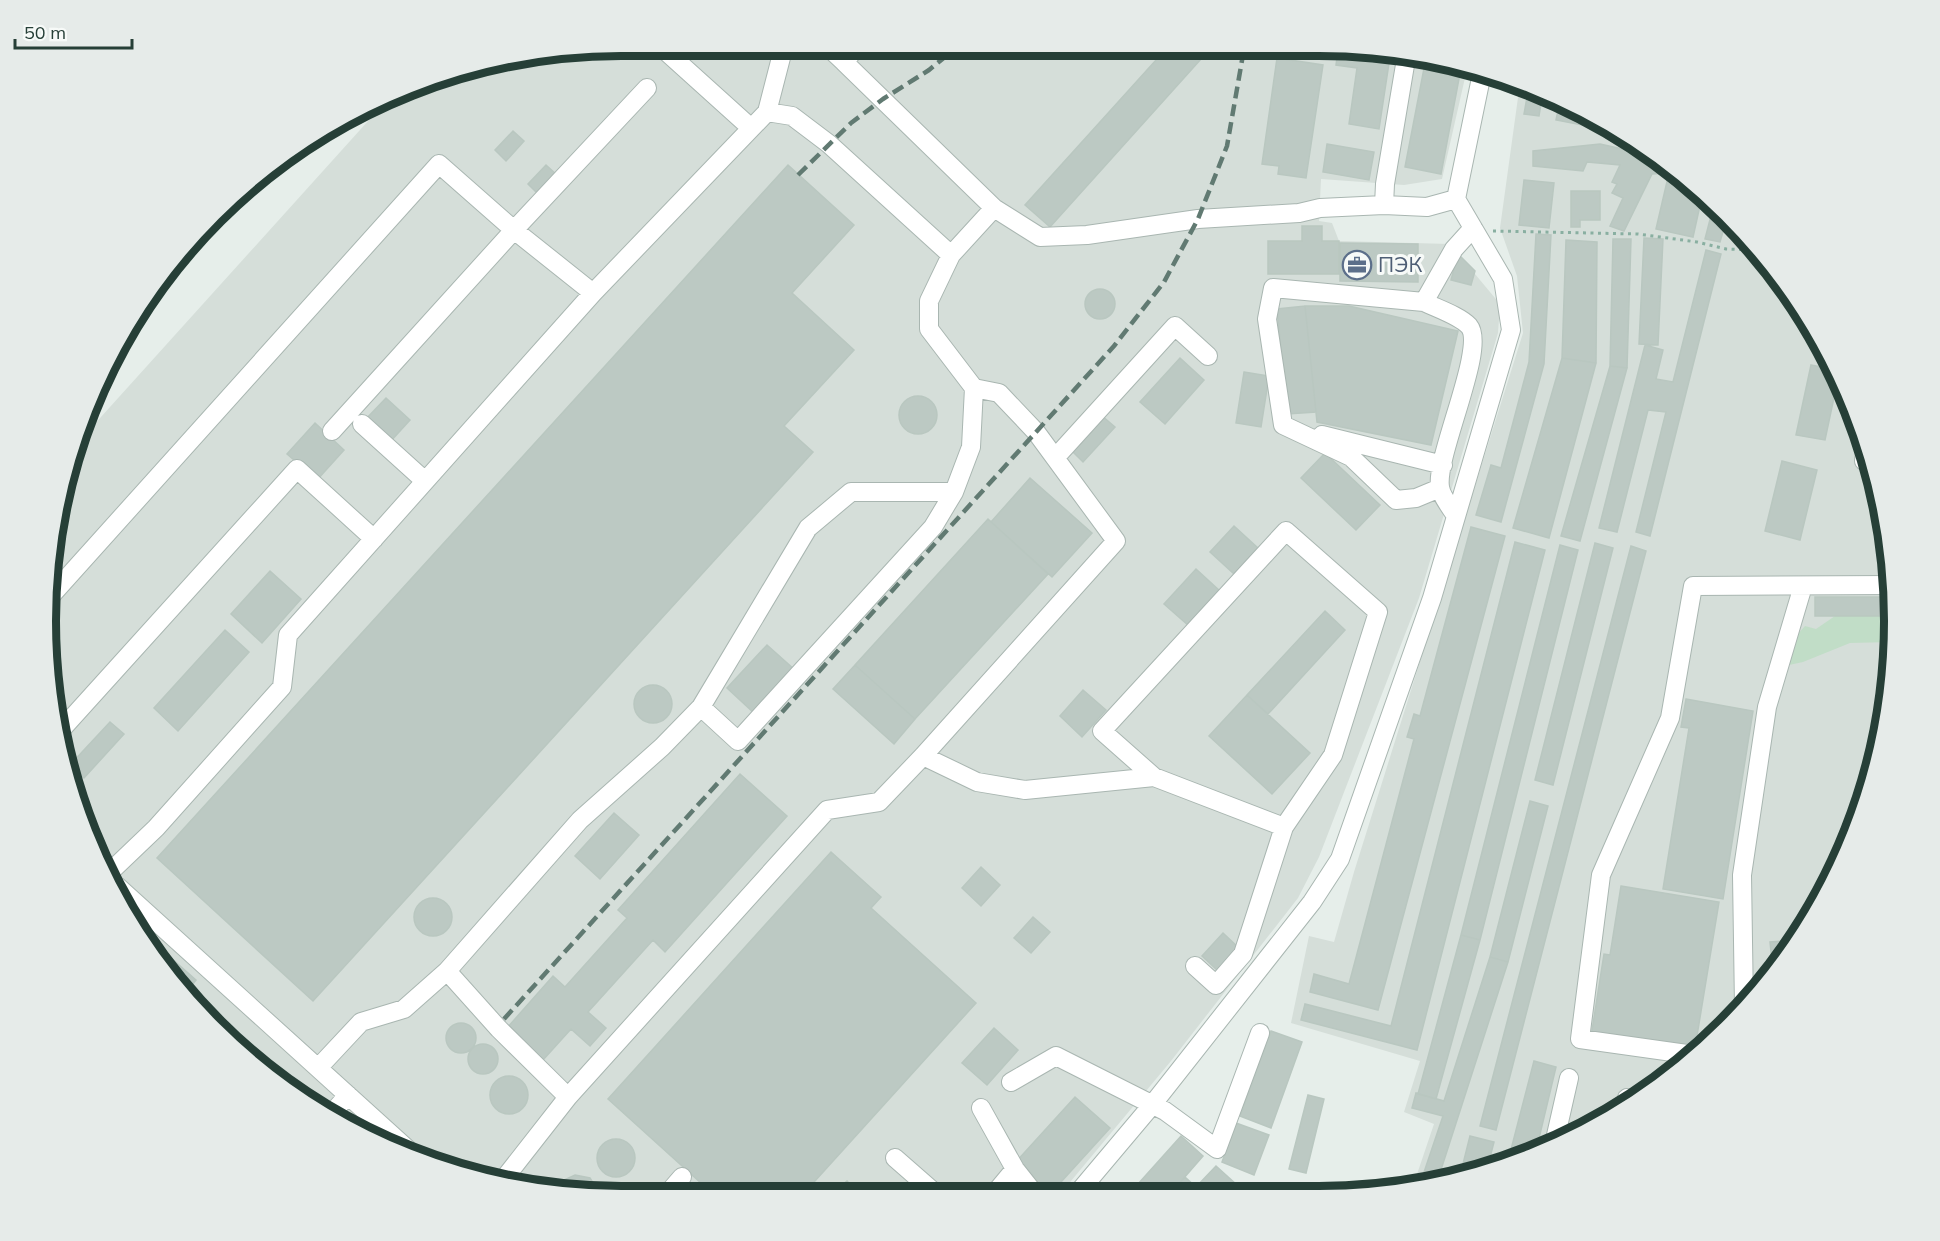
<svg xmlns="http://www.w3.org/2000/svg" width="1940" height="1241" font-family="Mulish,sans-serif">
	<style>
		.built { fill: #d5ded9 }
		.green { fill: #c1ddc7 }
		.building { fill: #bcc9c3; stroke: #b9c7c0; stroke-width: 1.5 }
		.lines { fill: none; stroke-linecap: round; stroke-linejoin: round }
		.minor-casing { stroke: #a9b6b1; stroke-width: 20 }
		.path { stroke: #89afa1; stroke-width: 3; stroke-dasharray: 3 4.5; stroke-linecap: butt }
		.minor { stroke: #fff; stroke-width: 18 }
		.rail { stroke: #617a72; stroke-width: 4.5; stroke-dasharray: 12 6; stroke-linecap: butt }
		.labels { text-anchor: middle; stroke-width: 6; stroke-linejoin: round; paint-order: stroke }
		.service-label { font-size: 21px; fill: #4e5e75; stroke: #f7faf8; text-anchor: start }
		.rim { fill: none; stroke: #263f37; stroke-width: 8 }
	</style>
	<rect width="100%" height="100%" fill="#e6eeea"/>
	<path class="built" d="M621 45 1395 50 1467 69 1442 179 1404 185 1321 179 1319 221 1332 223 1339 241 1450 244 1500 304 1498 333 1419 598 1319 857 1298 898 1171 1061 1061 1193 546 1191 400 1152 241 1053 142 940 65 769 46 583 73 448 387 100 436 75Z
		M1520 83 1540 89 1699 188 1776 270 1835 366 1875 471 1894 583 1890 695 1865 805 1818 908 1752 1000 1670 1077 1574 1136 1469 1176 1413 1186 1434 1124 1404 1112 1420 1061 1291 1023 1309 936 1334 942 1354 872 1523 333 1517 276 1500 228Z"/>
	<path class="green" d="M1835 616H1893L1892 642 1850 643 1803 662 1789 665 1796 636 1805 626 1816 629Z"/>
	<path class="building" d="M1166 49H1210L1050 227 1025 205Z
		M1338 50H1391L1379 129 1349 124 1357 68 1336 65Z
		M1277 58 1323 65 1306 178 1278 174 1279 166 1262 164Z
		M1426 58 1461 68 1441 174 1405 167Z
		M1529 86 1543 91 1539 116 1524 114Z
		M1560 101 1589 119 1587 126 1556 120Z
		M513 131 524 141 506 161 495 150Z
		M1327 144 1374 152 1369 180 1323 172Z
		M1600 144 1645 154 1699 188 1703 192 1693 237 1656 229 1669 173 1652 174 1624 231 1610 226 1623 198 1612 193 1617 184 1612 182 1620 165 1587 162 1583 171 1533 166V151Z
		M546 165 557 175 539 195 528 184Z
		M788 165 854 225 792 293 854 350 784 426 813 452 313 1001 157 858Z
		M1524 180 1554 183 1549 228 1519 225Z
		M1571 191H1600V220H1580V227H1571Z
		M1714 204 1727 218 1720 242 1705 239Z
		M1302 226H1322V241H1339V274H1268V241H1302Z
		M1536 234 1551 235 1544 364 1501 522 1476 515 1491 465 1501 468 1529 362Z
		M1644 238 1663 239 1658 345 1639 344Z
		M1613 239H1631L1627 368 1610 366Z
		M1566 240 1597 242 1596 363 1562 358Z
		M1340 243 1418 244V282L1340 281Z
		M1706 250 1721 254 1650 536 1636 532 1666 412 1648 410 1617 532 1599 528 1645 345 1663 350 1656 379 1673 382Z
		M1458 254 1475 271 1471 285 1451 280Z
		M1085 304a15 15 0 1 1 30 0a15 15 0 1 1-30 0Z
		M1305 306 1316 412 1287 414 1277 309Z
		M1305 306H1349L1458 331 1431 445 1317 422Z
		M1180 358 1204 380 1165 424 1140 402Z
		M1562 358 1596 363 1549 538 1513 528Z
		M1811 365 1837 370 1839 374 1825 440 1796 435Z
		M1610 366 1627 368 1580 541 1561 536Z
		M1244 372 1269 376 1261 427 1236 423Z
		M899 415a19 19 0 1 1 38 0a19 19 0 1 1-38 0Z
		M386 398 410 420 390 442 365 420Z
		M1101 415 1115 427 1083 462 1070 449Z
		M315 423 344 450 317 480 287 454Z
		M1325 453 1380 505 1356 530 1301 478Z
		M1782 461 1817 470 1800 540 1765 531Z
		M1030 478 1092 533 1052 577 991 522Z
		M988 519 1048 574 915 719 855 665Z
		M1234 526 1258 548 1234 574 1210 552Z
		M1471 527 1505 536 1378 1010 1310 992 1314 974 1349 984 1414 739 1407 737 1414 714 1420 716Z
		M1515 542 1545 550 1417 1050 1301 1020 1305 1004 1391 1026Z
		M1595 543 1613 548 1553 785 1535 780Z
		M1560 545 1578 550 1480 940 1461 935Z
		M1631 546 1646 551 1496 1130 1480 1126Z
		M1196 569 1220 591 1189 626 1164 604Z
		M270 571 301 599 262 643 231 614Z
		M1815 597H1893V616H1815Z
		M1325 611 1345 630 1268 714 1247 695Z
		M225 630 249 652 178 731 154 708Z
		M767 645 795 670 755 714 727 688Z
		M855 665 915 719 894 744 833 689Z
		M634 704a19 19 0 1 1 38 0a19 19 0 1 1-38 0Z
		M1083 690 1106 710 1082 737 1060 716Z
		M1879 690H1890L1881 736Z
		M1247 695 1310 753 1272 794 1209 736Z
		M1686 699 1753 711 1723 899 1663 889 1689 728 1681 727Z
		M110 722 124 734 84 778 70 765Z
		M740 774 787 816 665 952 653 940 588 1012 606 1028 590 1046 571 1029 543 1060 507 1028 553 976 565 987 627 918 618 910Z
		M1530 801 1548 806 1508 962 1490 957Z
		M614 813 639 835 600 879 575 856Z
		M831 852 881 897 871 908 976 1003 805 1192H695L702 1184 608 1099Z
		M981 867 1000 885 981 906 962 888Z
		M1621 886 1719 902 1694 1054 1591 1037 1604 954 1610 955Z
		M414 917a19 19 0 1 1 38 0a19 19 0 1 1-38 0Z
		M1033 917 1050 932 1031 953 1014 938Z
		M135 926 196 980 187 991 142 940Z
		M1223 933 1239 948 1218 971 1202 956Z
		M1461 935 1480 940 1436 1099 1418 1094Z
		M1784 941 1785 954 1773 971 1770 942Z
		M1490 957 1508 962 1437 1182 1420 1184 1443 1116 1412 1108 1416 1093 1444 1101Z
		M446 1038a15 15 0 1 1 30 0a15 15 0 1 1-30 0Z
		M994 1028 1018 1050 987 1085 962 1063Z
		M1271 1031 1302 1042 1271 1128 1240 1116Z
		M468 1059a15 15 0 1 1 30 0a15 15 0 1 1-30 0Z
		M1534 1061 1556 1067 1536 1151 1508 1161Z
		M490 1095a19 19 0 1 1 38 0a19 19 0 1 1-38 0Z
		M1308 1095 1324 1099 1306 1173 1289 1169Z
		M1075 1097 1110 1128 1051 1193H1049L1015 1163Z
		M1236 1123 1269 1135 1254 1175 1222 1162Z
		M1181 1136 1203 1156 1170 1194H1129Z
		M1470 1136 1494 1142 1487 1169 1479 1172 1462 1168Z
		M597 1158a19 19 0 1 1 38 0a19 19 0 1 1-38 0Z
		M1216 1166 1247 1194H1203L1196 1187Z
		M575 1175 590 1178 598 1191H559L564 1180Z
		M1185 1177 1196 1187 1203 1194H1170Z
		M847 1181 858 1193 834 1192Z"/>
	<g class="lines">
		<g class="minor-casing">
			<path id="minor" d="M659 45 751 128
				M827 46 844 62
				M857 47 844 62 994 208 1040 237 1087 235 1198 219 1299 213 1320 208 1384 205 1427 207 1456 199 1503 279 1511 330 1432 598 1340 859 1312 902 1152 1105 1077 1194
				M767 112 792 116 829 144 951 255
				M1456 199 1482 73
				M1384 205 1385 184 1407 53
				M1424 302C1436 308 1460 316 1469 326 1487 347 1435 456 1440 487 1441 496 1451 508 1456 516
				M362 424 425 481
				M332 431 514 230 647 88
				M1322 435 1443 465
				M1866 447 1864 461 1873 464
				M1055 458 1175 326 1208 356
				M1440 488 1416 498 1396 500 1351 457 1283 425 1267 319 1273 288 1424 302 1454 249 1473 228
				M48 599 439 164 514 230 593 293
				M701 707 738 741 933 527 954 492 971 447 974 388 929 329V301L951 255 994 208
				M61 730 297 469 374 539
				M923 756 977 782 1025 790 1154 777 1102 731 1286 531 1378 612 1333 755 1284 827 1154 777
				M111 871 156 828 282 687 288 635 593 293 767 112 784 46
				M117 886 415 1156
				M1195 966 1216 985 1243 954 1284 827
				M447 971 499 1029 568 1097
				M1744 1007 1742 875 1767 707 1803 586
				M1694 1055 1580 1039 1601 875 1670 718 1693 586 1894 585
				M318 1068 361 1022 404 1009 447 971 580 820 662 747 701 707 808 528 851 492H954
				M1011 1082 1056 1056 1165 1111 1217 1149 1260 1033
				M1625 1105 1627 1098
				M981 1108 1015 1169 1034 1193
				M334 1111 348 1095
				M1554 1144 1569 1078
				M895 1158 935 1193
				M503 1180 568 1097 827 810 879 802 923 756 1116 541 1036 432 999 393 974 388
				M669 1192 682 1177
				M995 1193 1015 1169"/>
		</g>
		<path class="path" d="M1493 231 1638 234 1697 242 1726 249 1757 250"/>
		<use href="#minor" class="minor"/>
		<path class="rail" d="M798 175 851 123 883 99 929 70 957 47
			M504 1019 1114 346 1164 282 1198 219 1227 146 1244 49"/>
	</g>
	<defs>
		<g id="office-ring" transform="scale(1.5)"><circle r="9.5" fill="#f7faf8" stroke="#5c6f8a" stroke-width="1.5"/><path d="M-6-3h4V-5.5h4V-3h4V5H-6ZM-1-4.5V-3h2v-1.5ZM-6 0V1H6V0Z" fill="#5c6f8a"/></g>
	</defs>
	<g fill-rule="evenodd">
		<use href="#office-ring" x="1357" y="265"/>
	</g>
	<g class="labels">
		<g class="service-label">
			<text x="1378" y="272">ПЭК</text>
		</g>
	</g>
	<path d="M0 0H1940V1241H0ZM621 56H1319A565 565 0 0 1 1884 621V621A565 565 0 0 1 1319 1186H621A565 565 0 0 1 56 621V621A565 565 0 0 1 621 56Z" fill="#e6ebe9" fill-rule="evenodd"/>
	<path class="rim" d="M621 56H1319A565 565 0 0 1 1884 621V621A565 565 0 0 1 1319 1186H621A565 565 0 0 1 56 621V621A565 565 0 0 1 621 56Z"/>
	<path d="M15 39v9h117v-9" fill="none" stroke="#263f37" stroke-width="3"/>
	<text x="24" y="39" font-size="18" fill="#263f37" stroke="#f7faf8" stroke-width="4.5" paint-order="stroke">50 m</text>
</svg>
